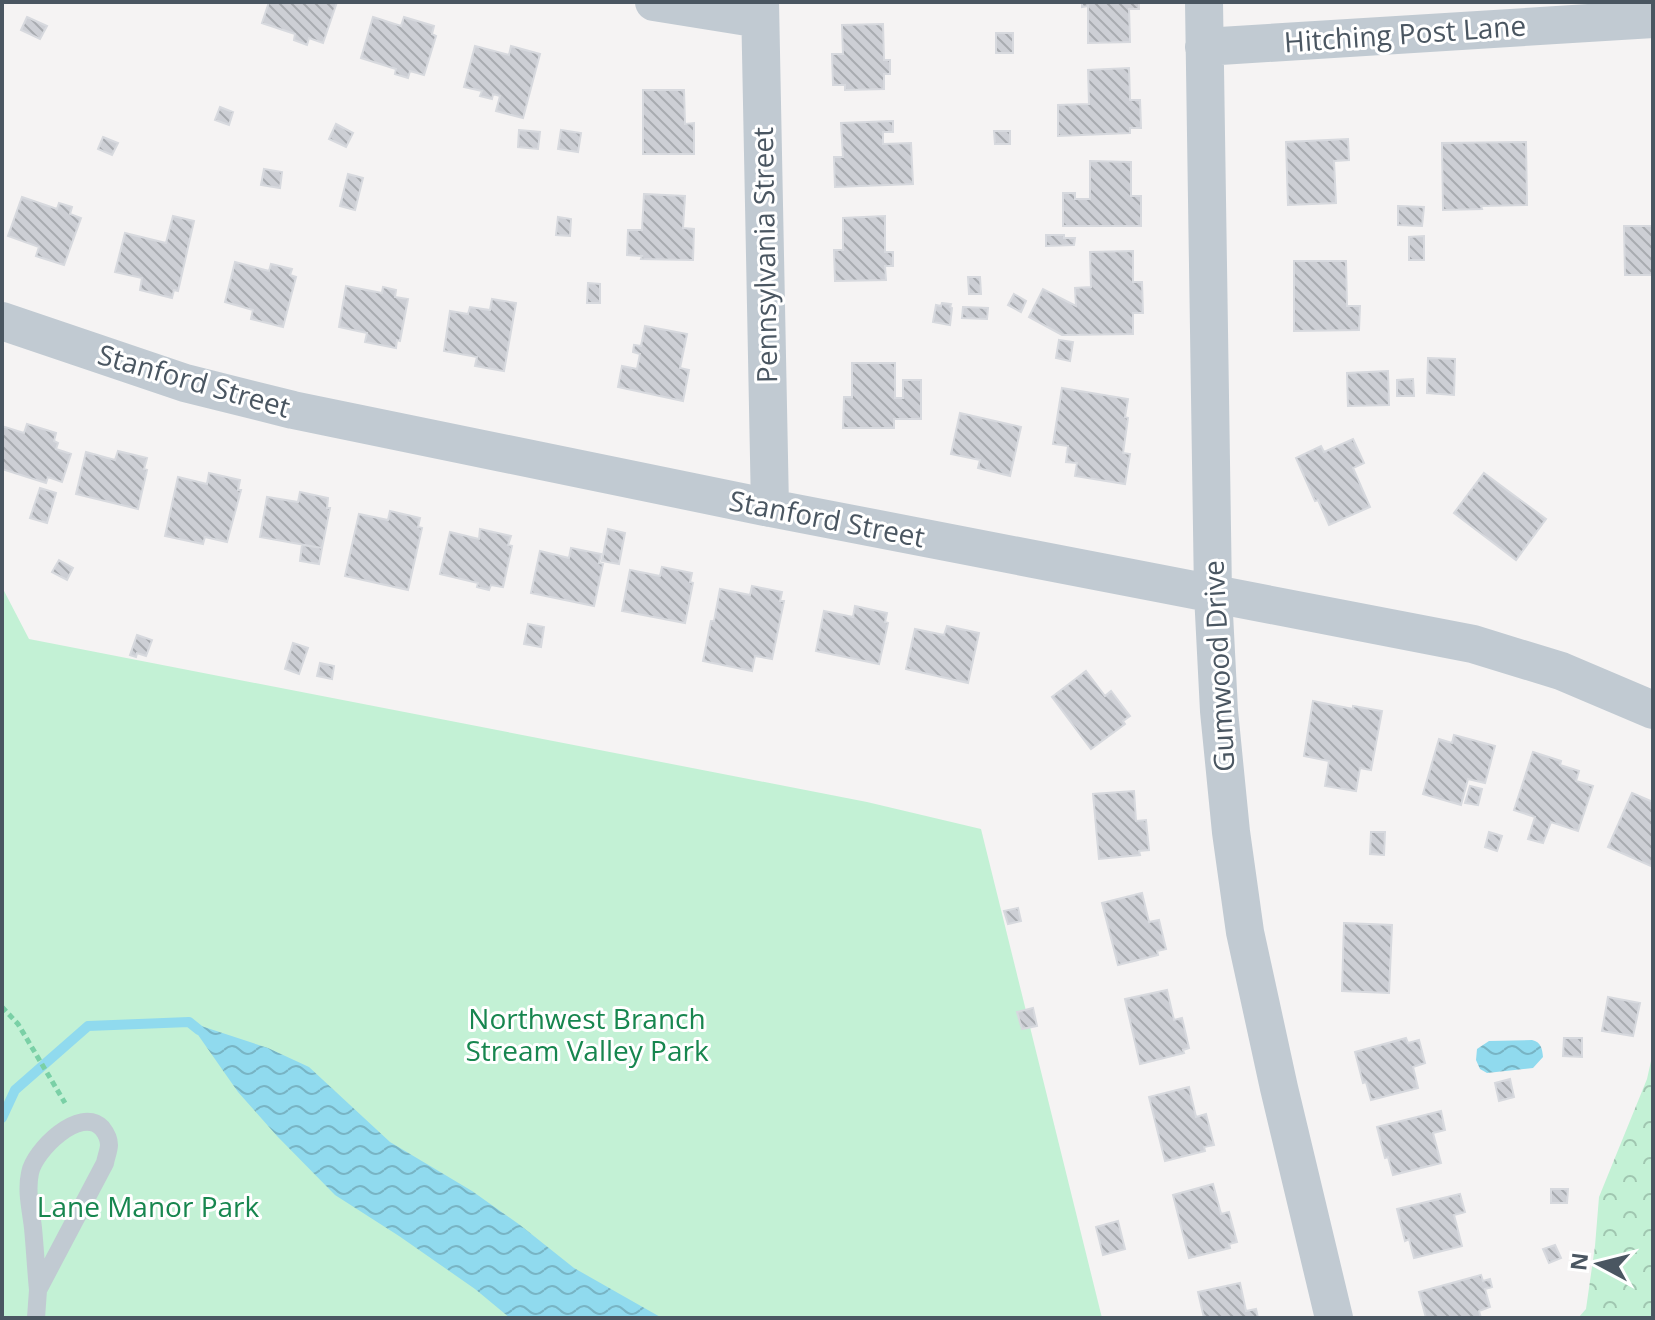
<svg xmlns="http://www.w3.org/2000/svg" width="1655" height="1320" font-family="'Open Sans',sans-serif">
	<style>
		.forest { fill: url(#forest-crowns) }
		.park { fill: #c3f1d5 }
		.water { fill: url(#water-waves) }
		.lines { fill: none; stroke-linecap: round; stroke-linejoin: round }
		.stream { stroke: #90daee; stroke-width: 10 }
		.building { fill: url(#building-back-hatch); stroke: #d7d9de; stroke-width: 2 }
		.path { stroke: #7ad0a6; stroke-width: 5; stroke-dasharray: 6 4; stroke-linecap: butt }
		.lane { stroke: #c1cad2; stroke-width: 18 }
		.street { stroke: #c1cad2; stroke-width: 38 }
		.labels { text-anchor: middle; stroke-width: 6; stroke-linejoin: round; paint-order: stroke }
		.street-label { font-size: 28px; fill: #4a5661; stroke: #fff }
		.park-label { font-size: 28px; fill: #17864f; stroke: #fff }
	</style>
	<defs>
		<pattern id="forest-crowns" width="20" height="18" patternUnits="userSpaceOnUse" patternTransform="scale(2)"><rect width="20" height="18" fill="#c3f1d5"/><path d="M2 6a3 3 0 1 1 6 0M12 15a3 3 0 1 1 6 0" fill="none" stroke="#a0c6b0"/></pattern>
		<pattern id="water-waves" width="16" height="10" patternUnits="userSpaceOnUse" patternTransform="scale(2)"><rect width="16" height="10" fill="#90daee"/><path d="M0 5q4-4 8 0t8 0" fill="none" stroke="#78b4c4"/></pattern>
		<pattern id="building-back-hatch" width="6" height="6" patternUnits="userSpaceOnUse" patternTransform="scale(2)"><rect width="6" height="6" fill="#cdcfd5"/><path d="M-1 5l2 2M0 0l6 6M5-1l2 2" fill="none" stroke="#a8abb0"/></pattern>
	</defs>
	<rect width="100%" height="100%" fill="#f5f3f3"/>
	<path class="forest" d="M1653 1052V1318H1578L1586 1309 1595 1246 1599 1197 1647 1079Z"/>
	<path class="park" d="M2 587 29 639 867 802 981 829 1102 1318H2Z"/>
	<path class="water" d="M189 1022 268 1048 309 1067 390 1142 472 1191 520 1225 574 1268 662 1318H510L475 1289 399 1236 335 1195 277 1136 238 1092Z
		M1532 1040C1541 1042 1542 1048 1543 1057L1533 1068 1487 1073 1480 1069 1476 1060 1477 1049 1489 1041Z"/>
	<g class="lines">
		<path class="stream" d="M2 1118 15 1090 88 1026 189 1022 199 1030"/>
	</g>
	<path class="building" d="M269 2H337L323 43 309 38 307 45 294 40 295 34 262 23Z
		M1082 2H1139V9H1129L1130 42 1088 43V6L1082 7Z
		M27 17 47 26 40 39 21 30Z
		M373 17 401 26 404 17 434 26 432 34 436 36 424 75 410 71 408 78 395 74 396 69 361 58Z
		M883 24 884 60H890V74H884V89L845 90V85H833L832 54H843L842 25Z
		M996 33H1013V53H996Z
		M475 46 509 55 511 46 540 54 523 118 496 111 500 96 493 94 492 99 480 96 482 91 464 87Z
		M1129 68 1130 100H1140L1141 128H1130V133L1058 136V105L1089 104 1088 70Z
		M643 90H684L685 124 694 123V154H643Z
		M220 107 233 112 229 125 215 120Z
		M893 121V132H883V144L911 143 913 184 835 187 834 157H843L841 123Z
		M336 124 353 133 346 147 329 139Z
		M519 130 540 132 538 149 518 147Z
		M561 130 581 133 578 152 558 149Z
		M994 131H1010V144H995Z
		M103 137 118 143 112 155 98 149Z
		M1348 139 1349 160 1334 161 1336 203 1288 205 1286 142Z
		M1526 142 1527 205 1481 206 1482 209 1443 210 1442 143Z
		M1090 161 1131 162V196H1141V226H1063V193H1075V199H1090Z
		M264 169 282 172 280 188 261 185Z
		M348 174 363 178 355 210 340 206Z
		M644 194 685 196 683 228 694 229 693 260 641 259 642 256 627 255 628 230H642Z
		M22 197 57 209 59 203 72 207 70 214 81 218 64 265 36 256 39 247 8 236Z
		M1398 206 1424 207 1422 226 1398 225Z
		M173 216 194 221 178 291 174 290 172 298 140 290 142 278 115 272 125 233 166 243Z
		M885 216V252H893V266H885L886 280 835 281 834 250H843V218Z
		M558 217 571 219 570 236 556 235Z
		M1624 226H1653V275H1625Z
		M1046 235H1064V238H1075L1074 245 1046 246Z
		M1424 236V260H1409V237Z
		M1133 251V282H1142L1143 313H1133V334L1062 335 1029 317 1043 289 1076 306 1075 288 1091 287 1090 252Z
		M1294 261H1346L1347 306H1360L1359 330 1294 331Z
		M235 262 269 271 271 264 292 269 290 275 296 277 283 327 251 319 253 310 225 302Z
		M968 277H980L981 294H969Z
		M588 283 600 284V303H587Z
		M346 286 382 293 383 287 396 290 395 297 408 299 400 341 397 340 396 348 365 342 367 333 339 327Z
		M1014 294 1026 301 1021 312 1008 305Z
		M492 299 516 303 504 371 475 366 477 357 444 351 450 311 468 314 470 307 490 310Z
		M942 303 951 304 950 307 952 308 950 325 933 322 936 305 941 306Z
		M963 307 988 308 987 319 962 318Z
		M645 326 687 334 680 368 689 370 683 401 618 387 622 366 637 369 640 354 633 352 634 345 641 346Z
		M1059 340 1073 342 1070 361 1056 358Z
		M1428 358 1455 359 1454 395 1427 393Z
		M852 363H895V398H903V380H921V419H894V428H843L844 397H852Z
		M1388 371 1389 405 1348 406 1347 373Z
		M1413 379 1414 396H1397V380Z
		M1062 388 1128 399 1125 417 1128 418 1123 453 1130 454 1125 484 1075 476 1077 463 1066 462 1068 446 1053 444Z
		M960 413 1021 427 1010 476 978 468 980 460 951 454Z
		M27 424 56 433 54 441 58 443 56 449 71 454 62 482 48 477 46 483 2 469V426L24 433Z
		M1353 439 1364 463 1353 468 1370 507 1329 525 1318 500 1315 501 1296 458 1321 446 1324 452Z
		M118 451 147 458 144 469 147 470 138 509 76 494 86 452 115 460Z
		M209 473 240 480 238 490H241L227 542 205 537 203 544 165 536 178 477 207 484Z
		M1484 473 1546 519 1516 560 1454 513Z
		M40 488 56 493 47 523 30 518Z
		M300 492 328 498 327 508H330L322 548 260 537 267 497 298 502Z
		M390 511 420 518 418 527 422 528 408 590 345 576 359 514 388 520Z
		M480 529 511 536 508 545 512 546 503 587 491 585 489 590 477 587 478 583 440 574 450 532 479 539Z
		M608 529 625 533 619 564 602 561Z
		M302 545 322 548 319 564 300 561Z
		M571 548 601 554 599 563 603 564 594 606 531 593 540 551 569 558Z
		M59 560 73 568 67 580 52 572Z
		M662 567 692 573 690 582 693 583 685 623 622 611 630 570 660 576Z
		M752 586 782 592 780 601H784L772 659 755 656 752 671 703 661 711 621H714L720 589 750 595Z
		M855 606 887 613 885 622 888 623 879 664 816 651 824 611 853 617Z
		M528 624 544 627 541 647 524 644Z
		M947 626 979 633 968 683 906 669 915 629 944 635Z
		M137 635 152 640 146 656 137 653 136 657 130 655Z
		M293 643 308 648 299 674 285 669Z
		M320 663 334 666 332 679 317 676Z
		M1086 671 1105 696 1111 691 1130 716 1123 721 1125 724 1091 749 1052 697Z
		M1313 701 1353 709V706L1382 711 1371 770 1360 768 1356 791 1325 786 1329 761 1304 756Z
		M1454 735 1495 746 1485 783 1468 779 1461 805 1423 794 1439 739 1452 743Z
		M1533 752 1561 761 1560 765 1579 771 1576 781 1593 786 1578 831 1551 822 1543 843 1528 839 1535 817 1514 810Z
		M1470 786 1482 789 1478 805 1465 803Z
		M1134 791 1136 821 1146 820 1149 850 1139 851 1140 855 1099 859 1093 794Z
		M1632 793 1653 802V867L1608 847Z
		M1371 832H1385L1384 855 1370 854Z
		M1489 832 1502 836 1497 851 1485 847Z
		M1142 893 1149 922 1159 920 1166 949 1157 951 1158 955 1118 965 1102 903Z
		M1018 908 1021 921 1008 924 1004 911Z
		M1344 923 1392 925 1389 993 1342 991Z
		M1167 990 1174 1020 1182 1018 1189 1048 1183 1050 1184 1053 1140 1064 1125 999Z
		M1608 997 1640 1003 1633 1036 1602 1031Z
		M1033 1008 1037 1026 1022 1029 1017 1012Z
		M1406 1038 1408 1043 1419 1040 1425 1063 1413 1067 1418 1088 1371 1100 1366 1082 1363 1083 1355 1052Z
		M1564 1038H1582V1057L1563 1056Z
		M1510 1079 1514 1097 1499 1101 1495 1083Z
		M1189 1087 1196 1117 1206 1114 1214 1145 1204 1147 1205 1151 1165 1161 1149 1097Z
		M1441 1111 1445 1130 1433 1133 1441 1163 1393 1175 1388 1157 1385 1158 1377 1127Z
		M1213 1184 1221 1214 1229 1212 1237 1242 1229 1244 1230 1248 1189 1258 1173 1195Z
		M1551 1189H1568L1567 1203H1551Z
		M1460 1194 1465 1212 1454 1215 1462 1246 1414 1258 1409 1239 1405 1241 1397 1209Z
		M1118 1221 1125 1249 1103 1255 1096 1227Z
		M1555 1245 1561 1258 1549 1263 1543 1249Z
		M1481 1275 1483 1281 1490 1279 1492 1287 1485 1289 1490 1307 1479 1311 1481 1318H1426L1419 1292Z
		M1240 1283 1246 1311 1256 1309 1258 1318H1204L1198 1292Z"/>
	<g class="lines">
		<path class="path" d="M2 1007 18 1024 65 1103"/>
		<path class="lane" d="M36 1318 38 1290 105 1163C106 1157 109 1150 109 1145 109 1139 106 1133 102 1128 80 1105 34 1151 30 1173 26 1192 31 1210 33 1228 35 1249 36 1269 38 1290"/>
		<path class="street" d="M654 2 760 19
			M760 2 770 508
			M1204 2 1213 594 1219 711 1231 832 1245 932 1279 1088 1334 1318
			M1204 47 1653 19
			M2 321 185 383 293 410 770 508 1473 644 1561 671 1653 710"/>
	</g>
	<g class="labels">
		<g class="street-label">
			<text transform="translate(1405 34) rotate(-4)" y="10">Hitching Post Lane</text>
			<text transform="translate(765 255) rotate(-91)" y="10">Pennsylvania Street</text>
			<text transform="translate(194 381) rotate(16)" y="10">Stanford Street</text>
			<text transform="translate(827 519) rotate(11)" y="10">Stanford Street</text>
			<text transform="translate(1219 666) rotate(-93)" y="10">Gumwood Drive</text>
		</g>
		<g class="park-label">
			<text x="587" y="1029">Northwest Branch<tspan x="587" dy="32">Stream Valley Park</tspan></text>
			<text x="148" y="1217">Lane Manor Park</text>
		</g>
	</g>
	<rect width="1655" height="1320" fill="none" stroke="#4a5661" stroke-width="8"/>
	<g transform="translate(1599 1264) rotate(277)" stroke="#ffffff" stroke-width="6" paint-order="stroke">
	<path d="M0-6L14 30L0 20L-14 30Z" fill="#4a5661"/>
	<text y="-12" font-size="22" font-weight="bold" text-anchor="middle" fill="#4a5661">N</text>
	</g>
</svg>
